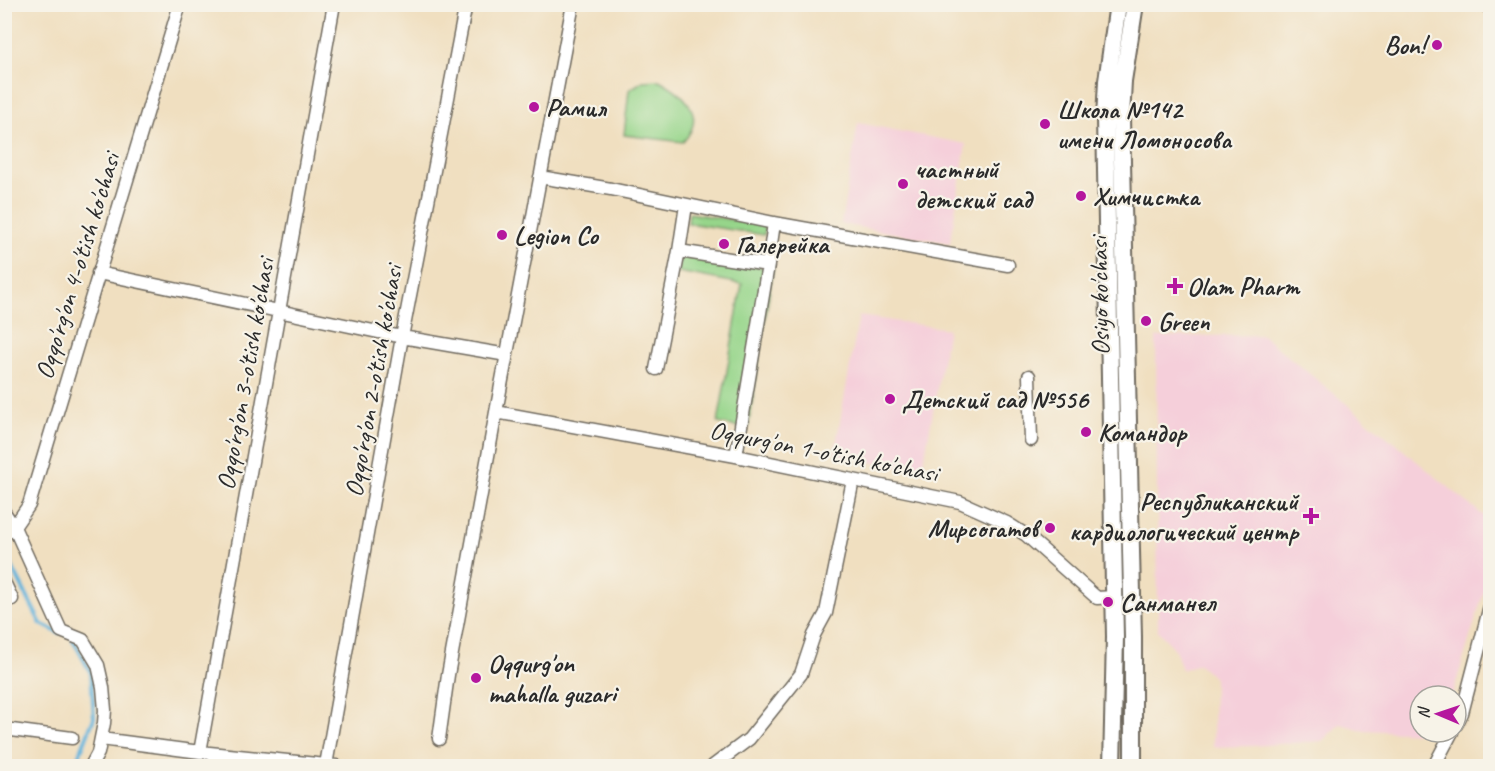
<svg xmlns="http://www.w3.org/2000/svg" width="1495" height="771" font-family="Caveat,sans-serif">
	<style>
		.built { fill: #f5cfda }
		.green { fill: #96d58a; stroke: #60805a; stroke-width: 1.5 }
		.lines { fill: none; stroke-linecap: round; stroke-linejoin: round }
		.stream { stroke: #60b4dc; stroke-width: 4 }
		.street-casing { stroke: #706a5f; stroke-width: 15 }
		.secondary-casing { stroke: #706a5f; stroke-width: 20 }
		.street { stroke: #fff; stroke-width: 12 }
		.secondary { stroke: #fff; stroke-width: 16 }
		.poi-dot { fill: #b5179e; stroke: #f7f3e8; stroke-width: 2 }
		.labels { text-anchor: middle; stroke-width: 4.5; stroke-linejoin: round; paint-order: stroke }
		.poi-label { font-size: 26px; font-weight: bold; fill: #2b2b2b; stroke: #f7f3e8; text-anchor: start }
		.street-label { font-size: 26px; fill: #2b2b2b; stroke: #f7f3e8 }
	</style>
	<rect width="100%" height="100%" fill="#f7f3e8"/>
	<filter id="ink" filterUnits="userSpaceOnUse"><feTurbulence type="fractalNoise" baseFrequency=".0167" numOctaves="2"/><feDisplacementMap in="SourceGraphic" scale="12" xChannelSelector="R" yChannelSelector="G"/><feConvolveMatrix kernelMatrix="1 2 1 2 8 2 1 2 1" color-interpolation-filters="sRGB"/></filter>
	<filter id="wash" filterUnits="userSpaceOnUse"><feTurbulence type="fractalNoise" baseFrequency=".008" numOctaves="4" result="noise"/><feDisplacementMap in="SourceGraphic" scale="24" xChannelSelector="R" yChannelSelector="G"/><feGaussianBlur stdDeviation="1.35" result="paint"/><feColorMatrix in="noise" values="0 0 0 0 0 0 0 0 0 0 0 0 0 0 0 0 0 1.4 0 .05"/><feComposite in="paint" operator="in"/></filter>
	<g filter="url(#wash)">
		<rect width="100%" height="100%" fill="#f0dfc0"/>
		<path class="built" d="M858 123 966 144 950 243 841 224Z
			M859 316 948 329 922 472 834 455Z
			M1262 335 1490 521V559L1485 588 1452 696H1420V732H1441L1440 734 1363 730 1340 724 1322 741 1253 746 1213 747 1214 678 1199 664 1182 670 1175 649 1158 631 1156 337Z"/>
		<path class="green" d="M659 80C684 93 708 115 683 142L624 135 629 90 643 81Z
			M689 213 766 225 764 235 688 223Z
			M680 254 773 269 748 429 718 423 742 284 678 272Z"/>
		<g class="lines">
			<path class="stream" d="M4 551 41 624 59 633
				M73 640 91 673 94 718 75 766"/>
		</g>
	</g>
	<g filter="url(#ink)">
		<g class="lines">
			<g class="street-casing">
				<path id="street" d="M540 177 611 189 774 223 1008 265
					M686 205 679 251 768 265 774 223
					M98 273 402 337 507 355
					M656 369 679 251
					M1029 376 1031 440
					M496 412 736 456 960 502 1007 523 1026 535 1097 598 1114 597
					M736 456 768 265
					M4 512 14 527 61 631 83 640 98 665 103 687 105 710 104 723 98 753 91 766
					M4 533 14 527 29 505 180 4
					M4 582 12 599
					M1456 725 1462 713 1490 606
					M4 729 72 738
					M101 739 200 752 336 766
					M439 739 448 675 496 412 573 4
					M200 752 334 4
					M326 765 402 337 466 4
					M713 766 749 739 801 674 814 635 826 613 853 480
					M1434 766 1452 732"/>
			</g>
			<g class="secondary-casing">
				<path id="secondary" d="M1488 4 1490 5
					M1112 766 1115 637 1105 118 1107 81 1118 4
					M1133 766V637L1121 118 1123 81 1135 4"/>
			</g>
			<use href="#street" class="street"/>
			<use href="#secondary" class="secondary"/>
		</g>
	</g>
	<g class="poi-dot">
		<circle cx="1437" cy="45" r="6"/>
		<circle cx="534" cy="107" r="6"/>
		<circle cx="1045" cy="124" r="6"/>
		<circle cx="903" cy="184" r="6"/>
		<circle cx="1081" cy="196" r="6"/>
		<circle cx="502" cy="235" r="6"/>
		<circle cx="724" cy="244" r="6"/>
		<path d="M1172 277h6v6h6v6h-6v6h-6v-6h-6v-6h6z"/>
		<circle cx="1146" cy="321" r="6"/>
		<circle cx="890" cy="399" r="6"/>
		<circle cx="1086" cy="432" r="6"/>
		<path d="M1308 507h6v6h6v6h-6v6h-6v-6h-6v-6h6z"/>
		<circle cx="1050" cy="528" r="6"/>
		<circle cx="1108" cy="602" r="6"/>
		<circle cx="476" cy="678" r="6"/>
	</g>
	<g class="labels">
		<g class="poi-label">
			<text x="1425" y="54" text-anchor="end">Bon!</text>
			<text x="546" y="116">Рамил</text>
			<text x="1057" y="118">Школа №142<tspan x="1057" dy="30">имени Ломоносова</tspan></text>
			<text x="915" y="178">частный<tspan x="915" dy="30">детский сад</tspan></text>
			<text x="1093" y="205">Химчистка</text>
			<text x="514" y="244">Legion Co</text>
			<text x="736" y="253">Галерейка</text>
			<text x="1187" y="295">Olam Pharm</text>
			<text x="1158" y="330">Green</text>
			<text x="902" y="408">Детский сад №556</text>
			<text x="1098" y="441">Командор</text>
			<text x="1298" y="510" text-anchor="end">Республиканский<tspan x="1298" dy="30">кардиологический центр</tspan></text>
			<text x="1038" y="537" text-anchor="end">Мирсогатов</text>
			<text x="1120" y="611">Санманел</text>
			<text x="488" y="672">Oqqurg'on<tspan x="488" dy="30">mahalla guzari</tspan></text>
		</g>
		<g class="street-label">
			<text transform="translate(77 266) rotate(-73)" y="9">Oqqo'rg'on 4-o'tish ko'chasi</text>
			<text transform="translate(1099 296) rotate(-91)" y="9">Osiyo ko'chasi</text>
			<text transform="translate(245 374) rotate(-80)" y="9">Oqqo'rg'on 3-o'tish ko'chasi</text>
			<text transform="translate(373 381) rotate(-80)" y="9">Oqqo'rg'on 2-o'tish ko'chasi</text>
			<text transform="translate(824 451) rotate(11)" y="9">Oqqurg'on 1-o'tish ko'chasi</text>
		</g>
	</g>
	<rect width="1495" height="771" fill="none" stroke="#f7f3e8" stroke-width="24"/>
	<g transform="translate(1438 714) rotate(272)"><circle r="28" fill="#f7f3e8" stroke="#a5a39c" stroke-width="1.5"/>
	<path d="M0-4.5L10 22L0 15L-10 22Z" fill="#b5179e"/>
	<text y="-9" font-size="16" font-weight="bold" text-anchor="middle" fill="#2b2b2b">N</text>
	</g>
</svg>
